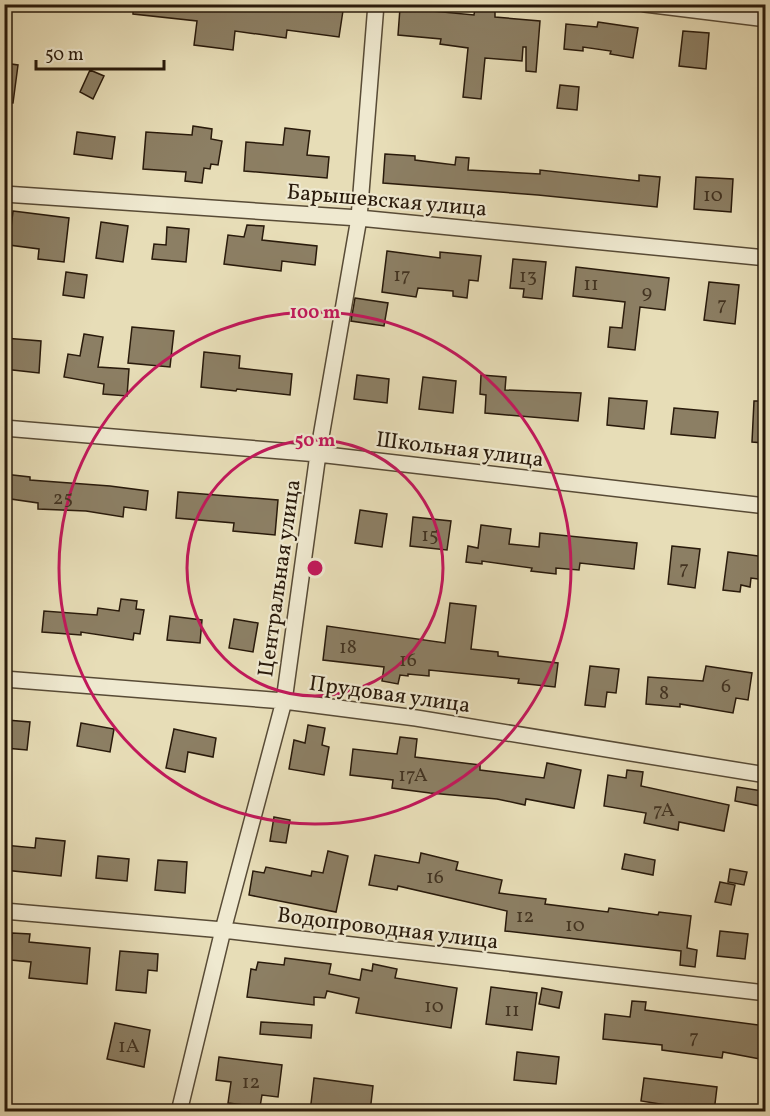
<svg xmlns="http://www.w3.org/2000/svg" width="770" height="1116" font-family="Vollkorn,serif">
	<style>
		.building { fill: #8c7f64; stroke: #291a0b; stroke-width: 1.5 }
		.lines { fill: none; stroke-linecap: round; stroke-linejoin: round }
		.street-casing { stroke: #584b36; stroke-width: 18 }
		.street { stroke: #efe9d0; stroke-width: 15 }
		.ring { fill: none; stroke: #c2185b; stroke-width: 3 }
		.labels { text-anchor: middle; stroke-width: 4.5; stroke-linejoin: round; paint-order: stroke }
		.number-label { font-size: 20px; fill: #423321 }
		.street-label { font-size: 22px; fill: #291a0b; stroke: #efe9d0 }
		.centre { fill: #c2185b; stroke: #efe9d0; stroke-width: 3 }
		.ring-label { font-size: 18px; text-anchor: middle; font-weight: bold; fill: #c2185b; stroke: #efe9d0; stroke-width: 4.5; stroke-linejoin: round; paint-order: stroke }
	</style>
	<rect width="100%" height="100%" fill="#e7ddb7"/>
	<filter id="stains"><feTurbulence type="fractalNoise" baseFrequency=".00333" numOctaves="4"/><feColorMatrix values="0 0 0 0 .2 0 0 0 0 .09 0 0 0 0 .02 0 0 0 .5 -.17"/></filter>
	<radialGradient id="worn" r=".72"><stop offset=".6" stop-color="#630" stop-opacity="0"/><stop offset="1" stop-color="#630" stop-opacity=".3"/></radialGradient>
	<path class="building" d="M133 4H344L339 37 287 30 286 38 235 31 233 50 194 45 197 21 133 14Z
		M400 8 474 15 475 8 495 11V17L540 21 536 72 526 71V47H523L522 61 485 58 481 99 463 97 468 48 440 44 441 39 398 35Z
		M598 22 638 28 633 58 610 54 611 51 583 47V51L564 49 566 24 597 27Z
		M683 31 709 33 706 69 679 66Z
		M4 63 18 65 13 103 4 102Z
		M90 70 104 76 93 99 80 92Z
		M560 85 579 87 577 110 557 108Z
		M193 126 212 129 211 139 222 141 218 165 211 164 210 169 204 168 202 183 185 181 186 172 143 169 146 132 192 135Z
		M285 128 310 131 307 155 329 157 327 178 244 171 246 142 283 145Z
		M77 132 115 137 112 159 74 154Z
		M385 154 415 156V160L455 165 456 157 469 158 468 170 540 174V170L639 181V175L660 177 657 207 538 195 383 183Z
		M696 177 733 179 731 212 694 209Z
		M13 211 69 218 64 262 38 259 39 249 9 245Z
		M101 222 128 226 123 262 96 258Z
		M247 225 264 226 262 240 317 246 315 265 282 261 281 271 224 264 228 235 244 237Z
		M167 227 189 229 186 262 152 259 154 244 166 245Z
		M387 251 440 258V252L481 256 478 281 469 280 467 298 453 296V291L418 288 416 297 382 292Z
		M513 259 546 262 542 299 523 297 524 289 510 288Z
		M576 267 669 278 665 310 640 307 635 350 608 347 610 327 622 328 625 302 573 296Z
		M66 272 87 275 84 298 63 295Z
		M709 282 739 285 735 324 704 320Z
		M355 298 388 303 384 326 351 321Z
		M132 327 174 331 170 367 128 363Z
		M84 334 103 337 98 367 129 369 127 396 103 394 104 384 64 377 68 354 80 356Z
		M4 338 41 341 39 373 4 369Z
		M204 352 240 356 239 368 292 374 290 395 237 389 236 391 201 387Z
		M357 375 389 379 387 403 354 399Z
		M481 375 506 377 505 390 581 393 578 421 485 413 486 395 480 394Z
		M423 377 456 381 453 413 419 409Z
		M609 398 647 401 644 429 607 425Z
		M754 401H765V443L752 442Z
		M674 408 718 412 715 438 671 434Z
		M4 474 30 477V480L110 486 148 491 146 510 124 507 123 517 86 511 38 509V503L4 498Z
		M178 492 278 500 275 535 233 531 234 523 176 518Z
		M360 510 387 514 382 547 355 543Z
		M413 517 451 521 447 550 410 546Z
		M481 525 511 529 509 544 539 547 540 533 637 543 634 569 580 563 579 570 556 568V574L531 571 532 568 482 561V564L466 562 468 546 478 548Z
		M672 546 700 549 695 588 668 584Z
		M728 552 765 557V580L751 578 750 587 741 585 740 592 723 590Z
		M121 599 137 601 136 609 144 610 140 634 134 633 133 640 81 632V635L42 632 44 611 97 615 98 608 119 611Z
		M450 603 476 606 471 649 498 652V656L558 663 555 687 518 683 519 679 429 670V676L408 674V676L400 675 398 684 382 681 384 667 323 660 327 626 445 643Z
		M170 616 202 620 200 643 167 640Z
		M234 619 258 623 253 652 229 648Z
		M590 666 619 669 616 693 607 692 605 707 585 705Z
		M706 666 752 673 748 700 736 698 733 713 680 704V707L646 704 648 677 703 681Z
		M7 720 30 722 27 750 5 748Z
		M81 723 114 729 110 752 77 746Z
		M308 725 325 728 322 745 329 747 324 775 289 769 294 740 305 743Z
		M174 729 216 738 213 757 188 752 185 772 166 768Z
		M400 737 417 739 415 757 480 765V770L544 778 547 763 581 770 574 808 526 799 525 805 497 799 430 793 392 788 393 780 350 775 353 749 397 754Z
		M627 770 643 772 641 786 729 805 724 831 679 822 678 830 644 823 646 813 604 806 608 775 626 778Z
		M737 787 763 791 760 806 735 801Z
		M274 817 290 820 286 843 270 841Z
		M36 838 65 841 61 876 4 870V845L35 848Z
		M328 851 348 856 336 912 249 895 253 871 264 873 266 867 311 876 312 871 323 873Z
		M421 853 458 862 456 870 502 880 499 893 546 899 545 904 608 912 609 908 658 915 659 912 691 916 687 948 697 950 695 967 680 965 681 951 505 931 507 911 398 886 397 890 369 885 375 855 419 863Z
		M625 854 655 860 653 875 622 869Z
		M98 856 129 859 127 881 96 878Z
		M158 860 187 862 185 893 155 890Z
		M730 869 747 872 744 885 728 882Z
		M720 882 735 885 731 905 715 902Z
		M720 931 748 934 745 959 717 956Z
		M12 933 30 934 29 942 90 948 87 984 29 978 31 962 11 960Z
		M120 951 158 954 157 971 148 970 146 993 116 990Z
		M285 958 331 964 329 974 360 980 362 969 372 971 373 964 397 969 395 978 457 988 451 1028 356 1013 359 998 327 991 325 998 314 997V1005L247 997 251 969 256 970 258 962 284 965Z
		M491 987 537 993 532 1030 486 1024Z
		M542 988 562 992 559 1008 539 1004Z
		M632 1001 646 1002 645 1010 765 1026V1060L723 1052 722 1058 662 1050V1045L603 1039 605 1014 630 1017Z
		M261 1022 312 1025 311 1038 260 1034Z
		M115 1023 150 1030 144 1067 107 1059Z
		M517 1052 559 1057 556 1084 514 1080Z
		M219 1057 282 1065 278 1097 262 1095 260 1107 228 1103 231 1082 216 1080Z
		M314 1078 373 1086 370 1112H310Z
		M644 1078 717 1087 714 1112 672 1110V1106L641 1101Z"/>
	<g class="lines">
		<g class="street-casing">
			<path id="street" d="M645 4 766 19
				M4 194 359 218 766 258
				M4 428 318 454 766 506
				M4 679 284 701 416 718 766 775
				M4 911 223 930 766 993
				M179 1112 223 930 284 701 318 454 359 218 376 4"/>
		</g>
		<use href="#street" class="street"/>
	</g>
	<g class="ring">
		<circle cx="315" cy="568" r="128"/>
		<circle cx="315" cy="568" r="256"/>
	</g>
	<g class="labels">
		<g class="number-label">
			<text x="713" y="201">10</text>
			<text x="402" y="281">17</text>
			<text x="528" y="282">13</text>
			<text x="591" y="290">11</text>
			<text x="647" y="298">9</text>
			<text x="722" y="310">7</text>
			<text x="63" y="504">25</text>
			<text x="430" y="541">15</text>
			<text x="684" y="574">7</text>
			<text x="348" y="653">18</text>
			<text x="408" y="666">16</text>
			<text x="726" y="692">6</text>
			<text x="664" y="699">8</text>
			<text x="413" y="781">17А</text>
			<text x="664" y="816">7А</text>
			<text x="435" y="883">16</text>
			<text x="525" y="922">12</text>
			<text x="575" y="931">10</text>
			<text x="434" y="1012">10</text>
			<text x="512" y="1016">11</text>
			<text x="694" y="1043">7</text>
			<text x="129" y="1052">1А</text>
			<text x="251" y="1088">12</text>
		</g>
		<g class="street-label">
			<text transform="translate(387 199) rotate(5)" y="8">Барышевская улица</text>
			<text transform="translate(460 448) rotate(7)" y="8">Школьная улица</text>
			<text transform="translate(278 578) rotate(-82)" y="8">Центральная улица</text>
			<text transform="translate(390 693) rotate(8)" y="8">Прудовая улица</text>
			<text transform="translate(388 927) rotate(7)" y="8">Водопроводная улица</text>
		</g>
	</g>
	<circle cx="315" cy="568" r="9" class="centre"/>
	<g class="ring-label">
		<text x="315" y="318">100 m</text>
		<text x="315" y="446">50 m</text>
	</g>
	<rect width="770" height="1116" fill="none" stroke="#e7ddb7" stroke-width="24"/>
	<rect x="6" y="6" width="758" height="1104" fill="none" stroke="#291a0b" stroke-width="3"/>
	<rect x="12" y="12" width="746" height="1092" fill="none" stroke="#291a0b" stroke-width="1.5"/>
	<path d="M36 60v9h128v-9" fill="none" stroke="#291a0b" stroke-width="3"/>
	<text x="45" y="60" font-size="18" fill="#291a0b" stroke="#efe9d0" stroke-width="4.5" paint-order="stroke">50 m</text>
	<rect width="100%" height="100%" filter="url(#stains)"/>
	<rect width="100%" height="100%" fill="url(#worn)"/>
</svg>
